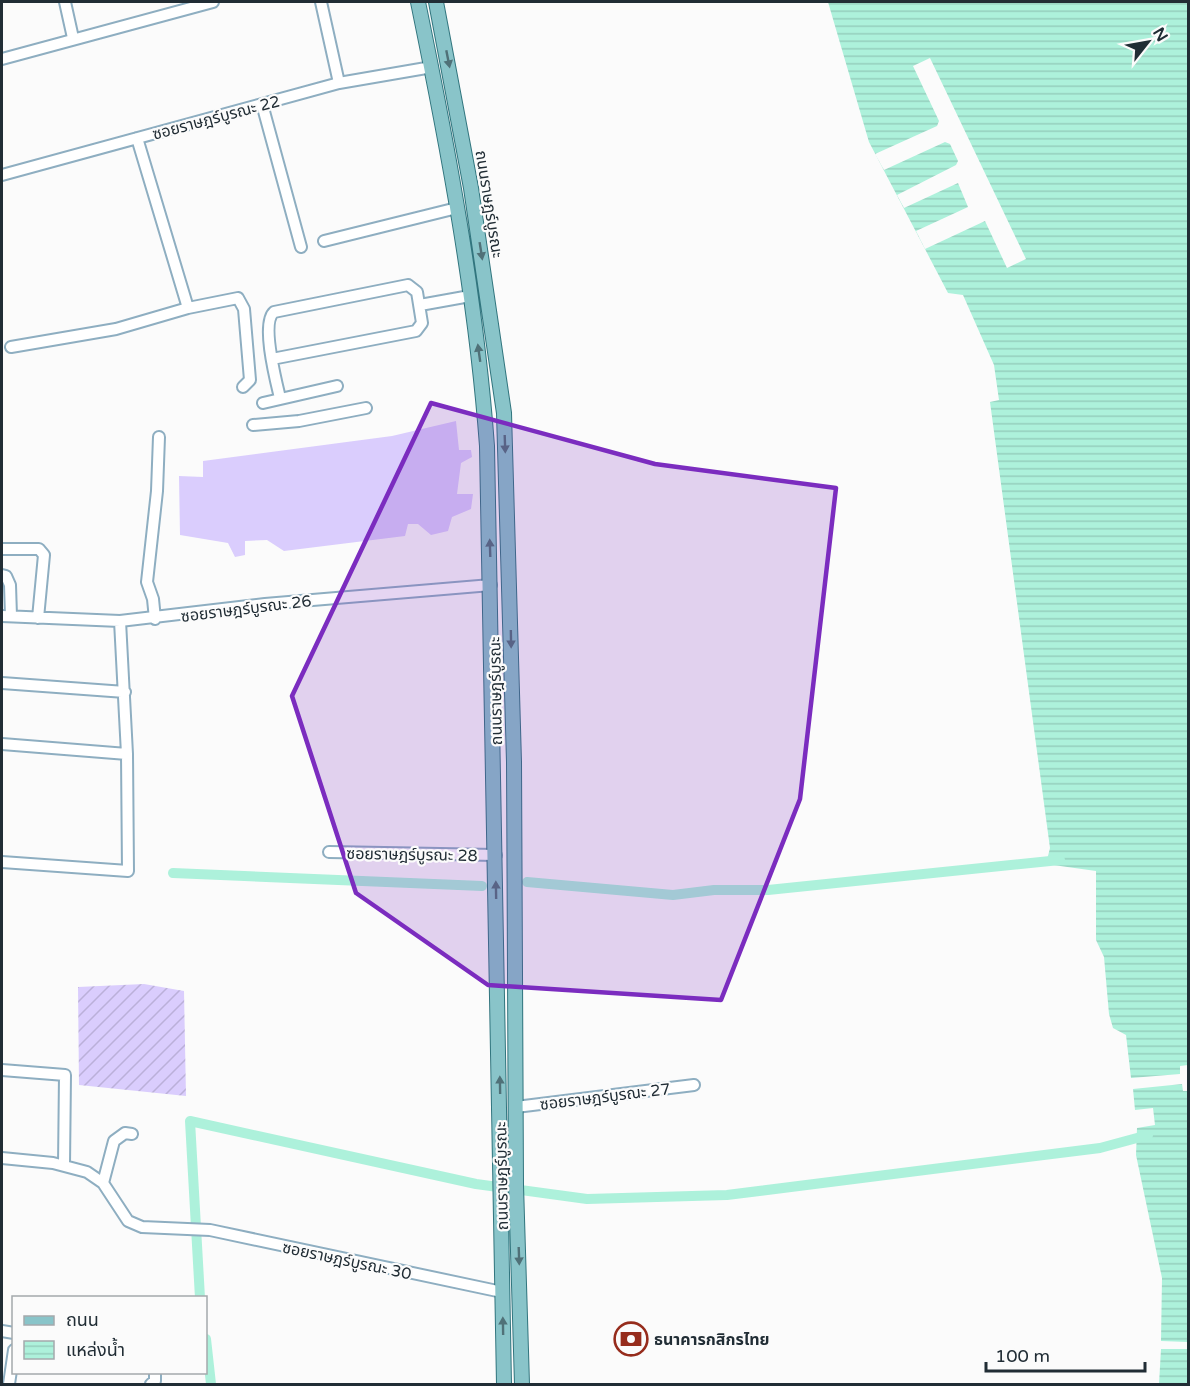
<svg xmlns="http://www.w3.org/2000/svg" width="1190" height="1386" font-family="'Varela Round','Noto Sans Thai',sans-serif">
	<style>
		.grass { fill: #dacdfd }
		.garden { fill: url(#garden-furrows) }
		.water { fill: url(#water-rules) }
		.pier { fill: #fbfbfb }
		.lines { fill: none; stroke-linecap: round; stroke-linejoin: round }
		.canal { stroke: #adf1db; stroke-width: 10 }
		.minor-casing { stroke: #8eaec1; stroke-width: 14 }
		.major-casing { stroke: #31757e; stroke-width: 16 }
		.minor { stroke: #fff; stroke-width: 10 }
		.major { stroke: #89c4c9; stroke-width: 14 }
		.oneway { fill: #507178 }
		.marked { fill: #7b2cbf; fill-opacity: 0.2; stroke: #7b2cbf; stroke-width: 4.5; stroke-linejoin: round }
		.labels { text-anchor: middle; stroke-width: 4.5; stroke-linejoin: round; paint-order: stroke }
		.street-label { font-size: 16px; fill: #212d35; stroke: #fbfbfb }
		.poi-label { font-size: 16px; font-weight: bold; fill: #212d35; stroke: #fbfbfb; text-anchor: start }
	</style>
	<defs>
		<pattern id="garden-furrows" width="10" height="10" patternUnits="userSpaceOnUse" patternTransform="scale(1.5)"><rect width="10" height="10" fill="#dacdfd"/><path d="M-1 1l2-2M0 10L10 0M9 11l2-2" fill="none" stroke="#bbb0d9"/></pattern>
		<pattern id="water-rules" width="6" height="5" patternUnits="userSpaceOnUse" patternTransform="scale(1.5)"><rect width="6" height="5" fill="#adf1db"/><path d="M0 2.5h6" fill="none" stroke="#95cfbd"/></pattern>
	</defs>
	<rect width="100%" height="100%" fill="#fbfbfb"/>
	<path class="grass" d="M456 421 459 450H471L472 457 461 463 457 494H473L471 509 452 517 448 531 431 535 418 524H408L405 536 284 551 267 540 245 541V555L235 557 228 543 180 535 179 476 203 477V461L392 436Z"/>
	<path class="garden" d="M144 984 184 991 186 1096 79 1085 78 987Z"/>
	<path class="water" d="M828 2H1188V1065L1180 1066V1074L1131 1078 1126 1035 1113 1028 1109 1014 1104 957 1096 940V871L1046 864 1050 848 990 402 999 400 994 365 963 295 948 293 869 142Z
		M1182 1084 1183 1091H1188V1342L1161 1341 1162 1278 1136 1155 1137 1128 1155 1125 1153 1108 1135 1110 1133 1089Z
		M1161 1349H1188V1384H1159Z"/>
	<path class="pier" d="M930 58 1026 259 1007 268 985 221 925 249 916 231 968 207 958 183 904 208 897 195 956 165 958 161 950 144 945 142 884 170 875 154 937 126 939 121 913 66Z"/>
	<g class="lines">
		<path class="canal" d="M173 873 482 886
			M527 882 673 895 714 890H768L1060 860
			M200 1298 190 1121 476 1184 587 1199 727 1195 1100 1148 1148 1135
			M206 1339 211 1384"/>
		<g class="minor-casing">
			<path id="minor" d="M65 2 73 38
				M321 2 339 83
				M2 59 213 2
				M262 104 301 247
				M137 138 188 308
				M2 175 339 83 432 67
				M324 241 457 208
				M420 305 470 296
				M11 347 116 329 188 308 238 298 244 309 250 380 243 387
				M272 359 416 331 422 323 417 292 408 285 274 312C261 323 276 381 280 398
				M263 403 337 386
				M253 425 299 421 366 408
				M2 549H39L44 555 38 618
				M2 575 6 576 10 585 11 616
				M2 616 120 621 265 604 491 585
				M155 619 153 599 147 582 157 491 159 437
				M2 683 125 692
				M2 744 127 754
				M329 852 496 855
				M2 862 128 871 127 754 120 621
				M2 1070 65 1075 64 1165
				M516 1107 694 1085
				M2 1158 53 1163 87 1172 103 1183 128 1221 142 1227 210 1230 502 1292
				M103 1183 114 1141 125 1133 132 1134
				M2 1331 14 1333
				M9 1384 14 1350
				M151 1384 155 1381V1372"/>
		</g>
		<g class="major-casing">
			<path id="major" d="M418 2C448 148 476 296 487 446L504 1384
				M436 2 471 188 504 413 514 762 516 1185 522 1384"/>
		</g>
		<use href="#minor" class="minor"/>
		<use href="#major" class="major"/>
	</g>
	<defs><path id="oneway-solid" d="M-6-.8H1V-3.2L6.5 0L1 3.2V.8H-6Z" transform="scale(1.5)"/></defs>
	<g class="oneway">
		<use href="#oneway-solid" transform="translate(448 59) rotate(79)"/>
		<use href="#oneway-solid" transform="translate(481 251) rotate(81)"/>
		<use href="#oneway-solid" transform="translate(479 353) rotate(-98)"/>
		<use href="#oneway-solid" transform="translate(505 444) rotate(88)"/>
		<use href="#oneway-solid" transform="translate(490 548) rotate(-92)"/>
		<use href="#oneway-solid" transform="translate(511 639) rotate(89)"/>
		<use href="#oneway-solid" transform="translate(496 890) rotate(-91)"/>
		<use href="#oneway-solid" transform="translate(500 1085) rotate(-91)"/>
		<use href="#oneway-solid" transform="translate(519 1256) rotate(88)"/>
		<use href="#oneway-solid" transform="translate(503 1326) rotate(-91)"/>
	</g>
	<path class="marked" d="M431 403 655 464 836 488 800 799 721 1000 488 985 356 893 292 696Z"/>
	<defs>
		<g id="bank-ring" transform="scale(1.725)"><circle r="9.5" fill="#fbfbfb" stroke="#962c1c" stroke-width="1.5"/><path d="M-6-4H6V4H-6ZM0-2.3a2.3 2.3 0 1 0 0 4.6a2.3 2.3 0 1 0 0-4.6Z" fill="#962c1c"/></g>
	</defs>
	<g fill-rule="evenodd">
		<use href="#bank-ring" x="631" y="1339"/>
	</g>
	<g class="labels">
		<g class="street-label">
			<text transform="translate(216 117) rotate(-15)" y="6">ซอยราษฎร์บูรณะ 22</text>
			<text transform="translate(490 204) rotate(81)" y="6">ถนนราษฎร์บูรณะ</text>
			<text transform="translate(246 608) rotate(-7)" y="6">ซอยราษฎร์บูรณะ 26</text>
			<text transform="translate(495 691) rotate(-91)" y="6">ถนนราษฎร์บูรณะ</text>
			<text transform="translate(412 854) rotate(1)" y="6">ซอยราษฎร์บูรณะ 28</text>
			<text transform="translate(605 1096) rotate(-7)" y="6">ซอยราษฎร์บูรณะ 27</text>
			<text transform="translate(501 1176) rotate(-91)" y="6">ถนนราษฎร์บูรณะ</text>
			<text transform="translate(347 1260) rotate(12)" y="6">ซอยราษฎร์บูรณะ 30</text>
		</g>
		<g class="poi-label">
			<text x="654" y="1345">ธนาคารกสิกรไทย</text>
		</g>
	</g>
	<rect width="1190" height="1386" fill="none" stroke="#212d35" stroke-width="6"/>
	<rect x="12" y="1296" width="195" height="78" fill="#fbfbfb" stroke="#a4a9ac" stroke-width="1.5"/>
	<rect x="24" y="1316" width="30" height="9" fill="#89c4c9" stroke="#a4a9ac" stroke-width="1.5"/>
	<text x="66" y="1326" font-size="18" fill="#212d35">ถนน</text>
	<rect x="24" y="1341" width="30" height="18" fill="url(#water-rules)" stroke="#a4a9ac" stroke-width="1.5"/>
	<text x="66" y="1356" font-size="18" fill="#212d35">แหล่งน้ำ</text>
	<g transform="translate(1148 42) rotate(59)" stroke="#fbfbfb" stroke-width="4.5" paint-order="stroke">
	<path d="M0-4.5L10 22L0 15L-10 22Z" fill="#212d35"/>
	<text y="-9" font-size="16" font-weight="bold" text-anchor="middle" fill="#212d35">N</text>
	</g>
	<path d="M986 1362v9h159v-9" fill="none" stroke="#212d35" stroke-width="3"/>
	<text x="995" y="1362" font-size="18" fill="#212d35" stroke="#fbfbfb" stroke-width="4.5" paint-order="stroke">100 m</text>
</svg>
